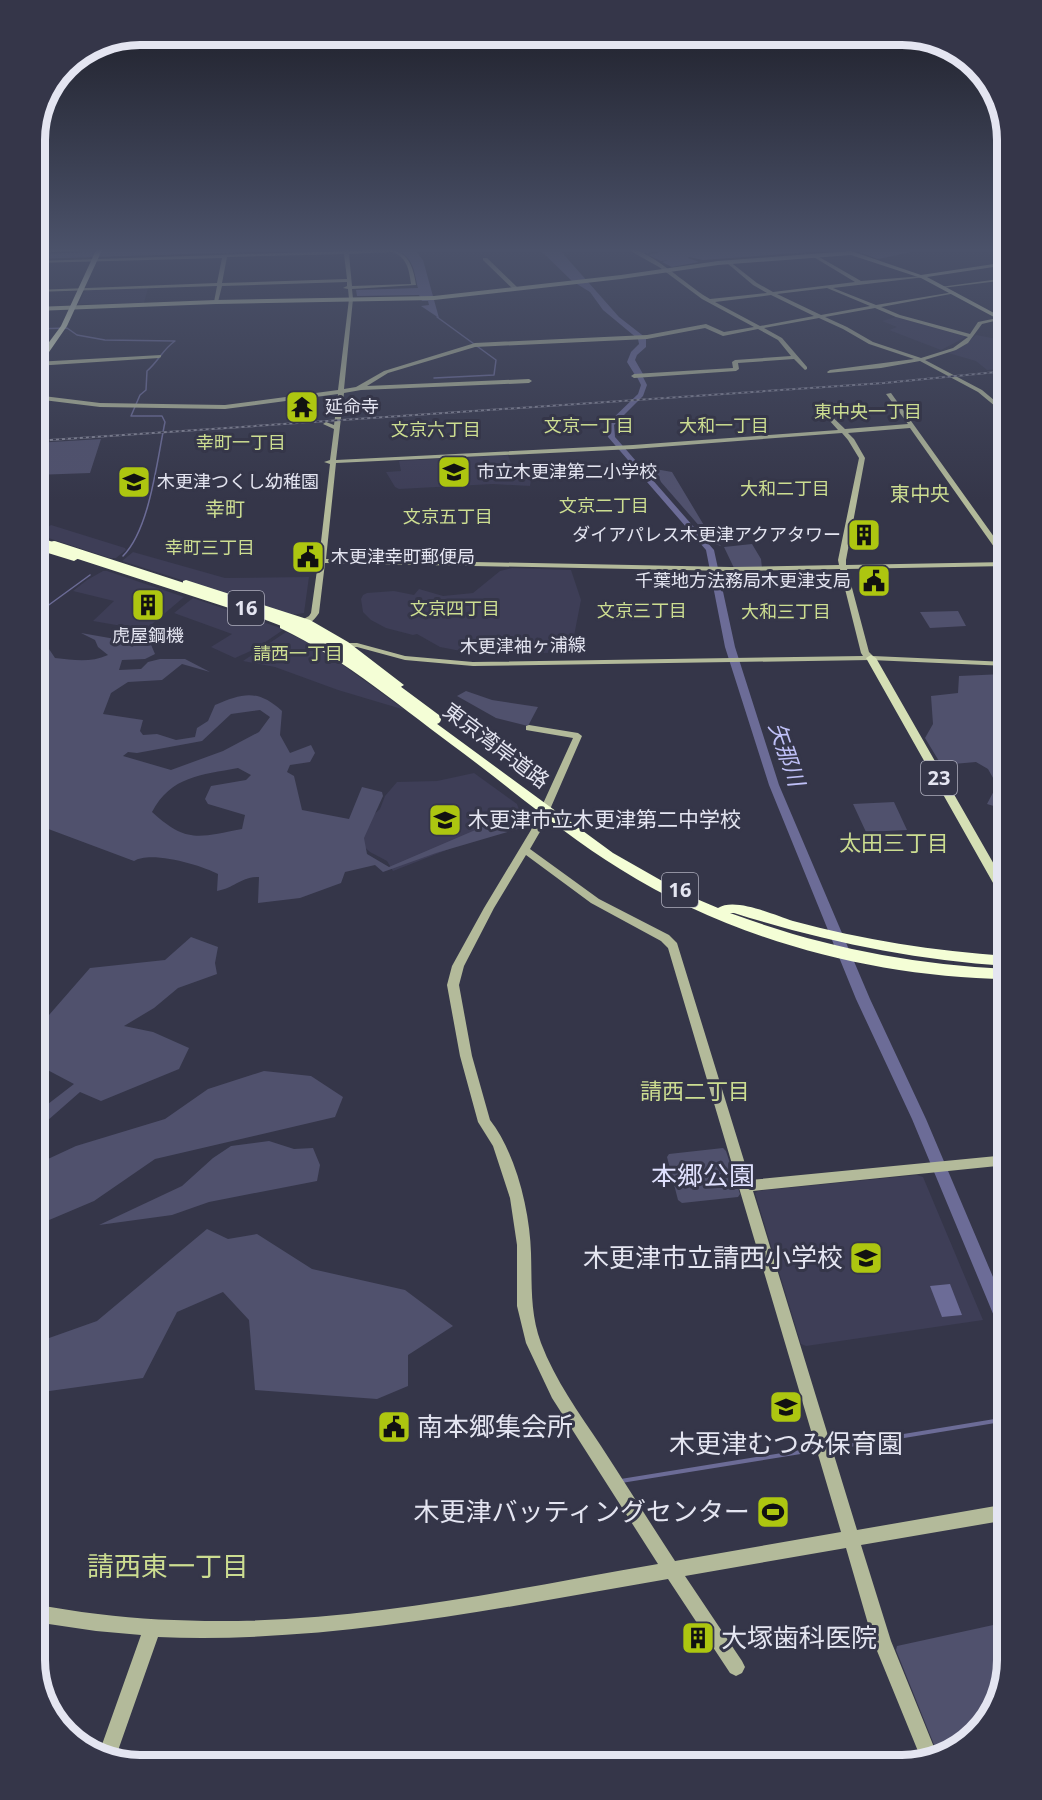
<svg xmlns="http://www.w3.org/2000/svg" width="1042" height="1800" font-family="'Noto Sans','Noto Sans JP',sans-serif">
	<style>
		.built { fill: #3e3e57 }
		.green { fill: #50516d; fill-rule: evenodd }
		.water { fill: #6c6c97 }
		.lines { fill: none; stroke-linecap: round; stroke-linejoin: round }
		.stream-far1 { stroke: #6c6c97; stroke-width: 1.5 }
		.stream { stroke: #6c6c97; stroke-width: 4 }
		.river { fill: #6c6c97; fill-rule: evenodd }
		.secondary { fill: #b3ba9a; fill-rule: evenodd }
		.primary { fill: #d5dfb5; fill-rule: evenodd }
		.highway { fill: #f4fed6; fill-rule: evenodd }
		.rail-casing { stroke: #858696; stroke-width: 2 }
		.rail { stroke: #353649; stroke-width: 1.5; stroke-dasharray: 3; stroke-linecap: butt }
		.highway-bridge-far1 { stroke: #f4fed6; stroke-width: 8 }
		.highway-bridge { stroke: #f4fed6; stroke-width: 10 }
		.labels { text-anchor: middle; stroke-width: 6; stroke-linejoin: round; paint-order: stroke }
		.far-poi-label { font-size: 18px; fill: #e4e5f1; stroke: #353649; text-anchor: start }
		.far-neighbourhood-label { font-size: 18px; fill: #ccdd91; stroke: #353649 }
		.far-street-label { font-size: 18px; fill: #e4e5f1; stroke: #353649 }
		.far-quarter-label { font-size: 20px; fill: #ccdd91; stroke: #353649 }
		.shield { fill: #353649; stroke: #b0b0bf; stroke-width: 1.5 }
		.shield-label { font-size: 20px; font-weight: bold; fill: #e4e5f1 }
		.street-label { font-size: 21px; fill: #e4e5f1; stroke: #353649 }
		.poi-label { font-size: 21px; fill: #e4e5f1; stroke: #353649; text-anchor: start }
		.water-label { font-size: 22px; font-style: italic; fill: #bfc0f7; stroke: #353649 }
		.neighbourhood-label { font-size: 22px; fill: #ccdd91; stroke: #353649 }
		.near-park-label { font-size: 26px; fill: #dfe0fd; stroke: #353649 }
		.near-poi-label { font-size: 26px; fill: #e4e5f1; stroke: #353649; text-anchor: end }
		.near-neighbourhood-label { font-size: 27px; fill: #ccdd91; stroke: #353649 }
		.rim { fill: none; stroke: #e4e5f1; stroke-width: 8 }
	</style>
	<rect width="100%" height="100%" fill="#353649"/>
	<path class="built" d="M148 288 144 303 79 304 84 292 88 290Z
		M896 317 964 336 966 337 941 350 889 330 897 327 882 321Z
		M976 335 1007 341V368L987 370 976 361 948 353 966 344Z
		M508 455 516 479H531L530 486 493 484 399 489 395 487 386 472 401 471 399 461Z
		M149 473 145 491 118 492 123 474Z
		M51 525 125 548 126 550 116 558H110L36 534Z
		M133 552 225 578 309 577 304 613 291 615 122 561Z
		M512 568 571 570 581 600 574 636 567 649 558 653 466 652 440 647 417 634 413 635 386 628 371 620 363 612 361 599 363 595 367 593 394 591 414 595 419 589 443 596 473 593 500 571Z
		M103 571H107L184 597 145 630 93 621 114 601 73 591 87 580Z
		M193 598 283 629V630L255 649 235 658 211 647 232 634 174 613Z
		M286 632 307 642 336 660 405 710 338 690 275 667 243 661Z
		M474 773 517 804 525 827 490 833 393 871 387 861 370 852 361 844 371 817 380 809 385 796 397 782 437 781Z
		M917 1175 923 1177 983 1320 806 1346 801 1344 755 1193 758 1191Z"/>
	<path class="green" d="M101 439 90 473 35 475V443Z
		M655 469 672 472 708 532 721 546 715 544 661 482Z
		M752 544 761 559 762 568H734L724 547Z
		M958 611 966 626 930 628 920 612Z
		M81 633 121 640H149L155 654 145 659 122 660 119 670 141 669 148 662 160 659H185L210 672 182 664 162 680 128 682 111 693 103 714 143 720 140 731 143 735 157 734 176 740 195 737 197 728 208 721 215 705C243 693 258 689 282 711L280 735 290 753 311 745 315 753 310 762 290 765 287 772 294 776 302 810 349 819 362 787 382 792 383 796 364 838 367 854 389 867 494 822H505L521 828 436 853 383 872 375 865 345 872 341 883 300 898 258 903 259 877C240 877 235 888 217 891L218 874C202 865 150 850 134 861L35 824V650L47 646 55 658C74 660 90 663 108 655L98 647 95 640ZM260 710 270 717 259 732 223 751 171 770 123 756 128 752 137 753 202 741 231 714ZM238 768 251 775 246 780 211 786 205 799 208 804 245 815 242 829C199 837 187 844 152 812 171 776 201 775 238 768Z
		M1004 674 1007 677V810L987 804 997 785 988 769 976 762 953 764 945 771 925 738 933 724 931 696 958 693 959 676Z
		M466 691 492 700 538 707 528 726 496 718 457 696Z
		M894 802 907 830 866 832 853 804Z
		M191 937 218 947 215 963 217 974 178 988 154 1008 124 1026 153 1032 189 1048 179 1069 101 1101 80 1092 39 1128 41 1135 35 1148V1114L74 1084 38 1065 35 1059V1016L49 1015 90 968 165 960Z
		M264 1071 311 1076 343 1097 335 1117 155 1159 94 1201 35 1226V1165L76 1146 165 1119 208 1089Z
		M269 1141 294 1149 313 1148 320 1165 317 1181 209 1202 172 1215 99 1225 182 1186 213 1158 231 1146Z
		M723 1148 726 1151 740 1194 738 1197 682 1203 678 1200 667 1157 669 1154Z
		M207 1229 228 1239 257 1234 312 1269 405 1290 453 1326 408 1355V1386L377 1399 255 1390 249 1320 223 1292 177 1312 143 1378 35 1393V1343L97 1321Z
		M1007 1622V1660L990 1718 948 1755 939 1757 896 1650 897 1646Z"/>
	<path class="water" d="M143 248H367L35 259V254L126 251Z
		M393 248H413L423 260 439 318 421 306 429 305 428 301H422L419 295 357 296 356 290 418 288C413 267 414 258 393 248Z
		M538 248H558L619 317 646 338V347L637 355 635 360 643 374 635 375 627 362 631 352 639 344 638 339 603 310 590 292 572 281Z
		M634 248H850V249L703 260 689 257 688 258 699 262 672 267 662 262 668 260 661 261 648 255 665 251 643 253Z
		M874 248H910L916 251 878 259 859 252Z
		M950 1284 962 1315 942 1317 930 1286Z"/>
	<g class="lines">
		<path class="stream-far1" d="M35 329 67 328 77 335 105 340 175 341C163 349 158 362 147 371L146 390 140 395 131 416H162L165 422C157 460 150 529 123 556
			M434 378 494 375 496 360 437 317
			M35 615 90 575"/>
		<path class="stream" d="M831 1448 1007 1419
			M621 1481 819 1449"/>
		<path class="river" d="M634 363 637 365 647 385 643 396 614 425 615 437 714 550 735 647 779 785 870 999 926 1119 1007 1310V1335L1001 1333 999 1328 912 1119 856 999 769 785 725 647 706 550 608 437 606 425 638 394 641 385 631 365Z"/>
		<path class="secondary" d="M87 248H129L35 253V251Z
			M344 248H348L349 251C385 250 410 239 416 285L352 289 353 299 344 389 356 387 384 371 475 343 647 335 706 324 724 332 754 327 702 299 659 267 625 248C649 248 688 287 710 299L767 293 753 285 727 263 729 261 757 283 773 292 855 282 812 256 814 254 861 281 923 276 925 277 833 288 876 305 954 292 956 293 881 307 900 315 970 334 978 322 1007 316V318L982 324 968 343 956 350 925 360 982 390 1007 411V416L978 392 920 361 881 368 828 373 827 372 830 370 914 359 869 344 843 329 819 318 764 328 782 338 807 367V369L805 370 794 359 738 363 739 369 736 371 634 378 631 376 634 374 733 368 732 362 735 360 791 356 778 340 758 329 723 336 705 328 647 339 475 347 388 373 367 386 529 379 532 381 529 383 361 390 344 393 336 460 633 445 838 430 820 410 819 409 822 407 845 429 908 424 886 394 891 393 1007 555V561H1004L910 428 848 433 854 439 865 458 846 560V565L1007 562V566L847 569 869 652 873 656 1007 662V666L871 660 473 666 405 660 357 647H339L335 645 339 643H357L405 656 473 662 863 656 861 653 840 569 731 571 325 563 319 613C314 621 305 629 295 628V624L309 616 311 613 318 563 312 561 319 559 330 464 324 462 330 460 334 429 323 424 326 422 334 425 338 394 225 409 100 407 35 399V395L100 403 225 405 338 390 349 299 348 289 343 288 347 286V282L222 286 218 302 216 303 214 302 217 286 35 292V290L217 283 222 258 35 263V261L344 251ZM393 252C407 258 409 269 411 284L352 286 349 254ZM344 254 347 279 222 283 227 257ZM827 288 870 306 821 315 777 294ZM771 295 814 316 760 326 715 302ZM875 308 896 317 968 337 953 348 921 358 873 342 847 327 825 317ZM842 433 848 440 859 458 838 560 839 565 731 567 326 559 336 463 633 449Z
			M483 258H487L518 288V290H514L483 260Z
			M1007 278V280L942 288 940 287Z
			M161 355V357L159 358 35 366V362Z
			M529 725 578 733 582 736 541 830 530 849 599 899 669 935 677 943 750 1180 1007 1155V1165L753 1191 857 1530 1007 1504V1520L861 1545 891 1641 938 1757 922 1761 873 1641 846 1548 685 1576 742 1661 745 1667 742 1673 736 1676 730 1673 668 1579C499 1608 330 1644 158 1637L115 1759 99 1753 141 1635 96 1631 35 1622V1605C55 1607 76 1612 98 1614 138 1619 179 1621 220 1621 367 1621 514 1589 658 1564L552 1398 526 1343 517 1306V1245L510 1198 493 1146 478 1122 460 1056 447 985 452 966 484 908 531 830 573 738 526 730V726ZM526 855 591 903 661 941 668 948 841 1532 675 1561C650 1523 626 1484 601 1446 579 1413 555 1380 541 1343 530 1313 532 1285 531 1253 530 1212 516 1153 490 1120L472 1056 459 985 464 966 494 908Z"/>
		<path class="primary" d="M851 251 921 275 1007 262V265L927 277 1007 320V324L921 278 851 255 718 265 621 279 434 300 216 304 35 311V307L216 300 434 296 621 275 718 261Z
			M871 655 876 658 1007 887V901L1003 900 1001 897 866 658Z"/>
		<path class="highway" d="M97 248H103L67 326 38 368H35V361L61 326Z
			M35 543 77 556 79 558 74 561 35 549Z
			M186 580 310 620 348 642 404 685 399 688 395 687 340 646 302 624 183 585V581Z
			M284 623 311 635 339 652 613 853 685 894 718 908C735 897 774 915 793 921 863 940 934 951 1007 956V966C913 960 823 941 734 913H730C822 947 909 964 1007 969V979C874 977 733 940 620 869 565 835 515 792 463 753 404 710 347 660 280 628V624Z"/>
		<g class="rail-casing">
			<path id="rail" d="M35 441 884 383 1007 371"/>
		</g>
		<use href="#rail" class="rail"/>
		<path class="highway-bridge-far1" d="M35 540 58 548"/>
		<path class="highway-bridge" d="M54 546 267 615 306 630 343 650 436 719"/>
	</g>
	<linearGradient id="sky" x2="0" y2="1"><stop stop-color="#1d1e28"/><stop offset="0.5" stop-color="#4b526a"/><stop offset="1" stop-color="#4b526a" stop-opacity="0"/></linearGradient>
	<rect width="1042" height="500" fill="url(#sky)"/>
	<defs>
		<g id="temple-square" transform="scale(1.725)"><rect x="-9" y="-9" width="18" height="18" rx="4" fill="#adc610" stroke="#353649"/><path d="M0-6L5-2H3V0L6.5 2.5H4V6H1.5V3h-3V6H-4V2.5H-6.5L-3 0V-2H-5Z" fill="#111"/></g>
		<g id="school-square" transform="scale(1.725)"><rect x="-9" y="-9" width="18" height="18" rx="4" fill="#adc610" stroke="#353649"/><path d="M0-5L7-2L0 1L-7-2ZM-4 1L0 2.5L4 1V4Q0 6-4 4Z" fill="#111"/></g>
		<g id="building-square" transform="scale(1.725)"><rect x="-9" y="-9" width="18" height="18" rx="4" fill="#adc610" stroke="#353649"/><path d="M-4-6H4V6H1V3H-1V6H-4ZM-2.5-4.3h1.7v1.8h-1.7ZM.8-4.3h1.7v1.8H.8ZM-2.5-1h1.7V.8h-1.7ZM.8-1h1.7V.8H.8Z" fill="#111"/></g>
		<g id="civic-square" transform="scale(1.725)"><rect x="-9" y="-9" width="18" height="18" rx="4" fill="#adc610" stroke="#353649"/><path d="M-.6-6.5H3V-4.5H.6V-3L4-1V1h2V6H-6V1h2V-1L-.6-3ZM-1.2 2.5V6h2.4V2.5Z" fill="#111"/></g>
		<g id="stadium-square" transform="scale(1.725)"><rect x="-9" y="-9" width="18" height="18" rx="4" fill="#adc610" stroke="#353649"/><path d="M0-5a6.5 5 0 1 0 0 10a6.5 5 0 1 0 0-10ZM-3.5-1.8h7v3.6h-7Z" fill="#111"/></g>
	</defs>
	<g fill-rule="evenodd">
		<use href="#temple-square" x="302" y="407"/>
		<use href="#school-square" x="454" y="472"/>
		<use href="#school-square" x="134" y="482"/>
		<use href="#building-square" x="864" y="535"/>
		<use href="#civic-square" x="308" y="557"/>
		<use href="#civic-square" x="874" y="581"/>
		<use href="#building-square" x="148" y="605"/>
		<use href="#school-square" x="445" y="820"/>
		<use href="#school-square" x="866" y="1258"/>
		<use href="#school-square" x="786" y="1407"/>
		<use href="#civic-square" x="394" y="1427"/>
		<use href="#stadium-square" x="773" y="1512"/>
		<use href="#building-square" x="698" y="1638"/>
	</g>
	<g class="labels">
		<g class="far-poi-label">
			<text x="325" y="413">延命寺</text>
			<text x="477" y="478">市立木更津第二小学校</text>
			<text x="157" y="488">木更津つくし幼稚園</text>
			<text x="841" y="541" text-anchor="end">ダイアパレス木更津アクアタワー</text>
			<text x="331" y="563">木更津幸町郵便局</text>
			<text x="851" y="587" text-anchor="end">千葉地方法務局木更津支局</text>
			<text x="148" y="642" text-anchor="middle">虎屋鋼機</text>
		</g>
		<g class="far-neighbourhood-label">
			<text x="868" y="418">東中央一丁目</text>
			<text x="589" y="432">文京一丁目</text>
			<text x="724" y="432">大和一丁目</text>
			<text x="436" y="436">文京六丁目</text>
			<text x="241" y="449">幸町一丁目</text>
			<text x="785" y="495">大和二丁目</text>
			<text x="604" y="512">文京二丁目</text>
			<text x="448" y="523">文京五丁目</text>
			<text x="210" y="554">幸町三丁目</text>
			<text x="455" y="615">文京四丁目</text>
			<text x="642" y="617">文京三丁目</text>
			<text x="786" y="618">大和三丁目</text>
			<text x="298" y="660">請西一丁目</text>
		</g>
		<g class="far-street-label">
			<text transform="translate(523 646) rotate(-1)" y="6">木更津袖ヶ浦線</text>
		</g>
		<g class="far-quarter-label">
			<text x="920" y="501">東中央</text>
			<text x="225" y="516">幸町</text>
		</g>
		<g class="shield">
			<rect x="228" y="591" width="36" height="34" rx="4.5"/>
			<rect x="921" y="761" width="36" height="34" rx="4.5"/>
			<rect x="662" y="873" width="36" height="34" rx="4.5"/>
		</g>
		<g class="shield-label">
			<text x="246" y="615">16</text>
			<text x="939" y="785">23</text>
			<text x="680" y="897">16</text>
		</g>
		<g class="street-label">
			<text transform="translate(496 746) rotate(37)" y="7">東京湾岸道路</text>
		</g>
		<g class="poi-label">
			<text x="468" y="827">木更津市立木更津第二中学校</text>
		</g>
		<g class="water-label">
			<text transform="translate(787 754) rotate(71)" y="8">矢那川</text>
		</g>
		<g class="neighbourhood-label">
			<text x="894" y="851">太田三丁目</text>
			<text x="695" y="1099">請西二丁目</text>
		</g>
		<g class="near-park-label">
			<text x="703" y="1185">本郷公園</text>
		</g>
		<g class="near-poi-label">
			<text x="843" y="1267">木更津市立請西小学校</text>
			<text x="417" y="1436" text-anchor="start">南本郷集会所</text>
			<text x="786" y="1453" text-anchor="middle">木更津むつみ保育園</text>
			<text x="750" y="1521">木更津バッティングセンター</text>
			<text x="721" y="1647" text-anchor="start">大塚歯科医院</text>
		</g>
		<g class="near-neighbourhood-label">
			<text x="168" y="1576">請西東一丁目</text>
		</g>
	</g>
	<path d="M0 0H1042V1800H0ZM140 45H902A95 95 0 0 1 997 140V1660A95 95 0 0 1 902 1755H140A95 95 0 0 1 45 1660V140A95 95 0 0 1 140 45Z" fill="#353649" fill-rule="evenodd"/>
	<path class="rim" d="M140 45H902A95 95 0 0 1 997 140V1660A95 95 0 0 1 902 1755H140A95 95 0 0 1 45 1660V140A95 95 0 0 1 140 45Z"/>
</svg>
